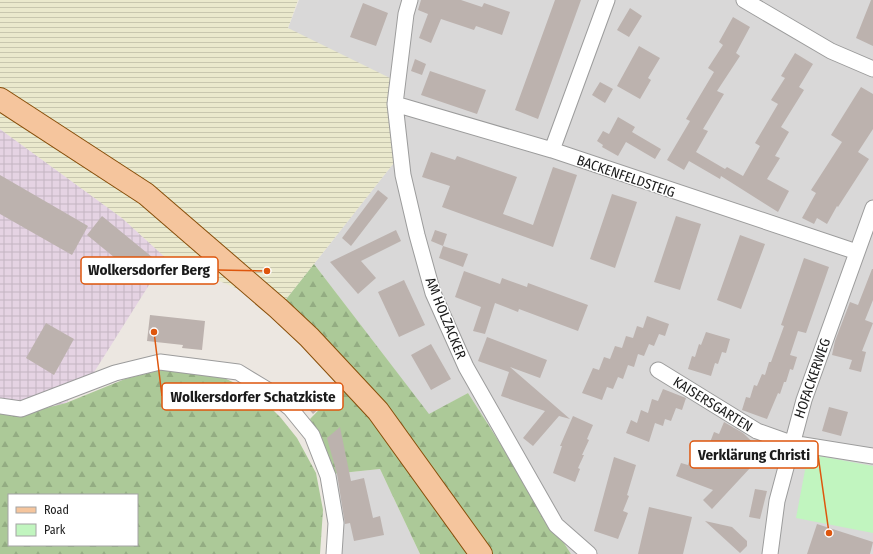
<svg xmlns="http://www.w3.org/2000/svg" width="873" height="554" font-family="'Fira Sans Condensed',sans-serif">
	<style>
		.residential { fill: #d9d8d8 }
		.industrial { fill: url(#industrial-grid) }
		.farmland { fill: url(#farmland-rules) }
		.forest { fill: url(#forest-firs); fill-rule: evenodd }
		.park { fill: #c1f5bf }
		.building { fill: #bcb2ae }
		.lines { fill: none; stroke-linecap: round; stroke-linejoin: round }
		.minor-casing { stroke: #9c9c9c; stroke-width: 17 }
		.primary-casing { stroke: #884f0a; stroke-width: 24 }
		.minor { stroke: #fff; stroke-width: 15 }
		.primary { stroke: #f5c59d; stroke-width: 22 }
		.labels { text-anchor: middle; stroke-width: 3; stroke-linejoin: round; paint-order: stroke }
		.street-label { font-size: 14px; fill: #1b1b1b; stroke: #fff }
		.leader { fill: none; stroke: #de560d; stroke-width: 1.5 }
		.callout-dot { fill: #de560d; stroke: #fff; stroke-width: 1.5 }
		.callout { fill: #fff; stroke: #de560d; stroke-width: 1.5 }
		.callout-label { font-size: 15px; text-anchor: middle; font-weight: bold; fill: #1b1b1b }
	</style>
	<defs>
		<pattern id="industrial-grid" width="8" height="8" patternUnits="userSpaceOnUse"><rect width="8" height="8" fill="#e5d3e3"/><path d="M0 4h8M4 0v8" fill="none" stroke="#c4b5c2"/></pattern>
		<pattern id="farmland-rules" width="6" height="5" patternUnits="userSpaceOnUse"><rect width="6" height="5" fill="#eae9cd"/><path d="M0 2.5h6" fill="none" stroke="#c8c7af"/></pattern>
		<pattern id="forest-firs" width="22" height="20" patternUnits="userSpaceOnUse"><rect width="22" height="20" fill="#acc998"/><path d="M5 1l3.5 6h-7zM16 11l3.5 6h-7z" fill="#93ac82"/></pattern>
	</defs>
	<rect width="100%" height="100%" fill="#ece7e1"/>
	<path class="residential" d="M299 0H873V554H571L468 393 429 415 314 264 393 164 288 28Z
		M380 469 420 554H338L332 474Z"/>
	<path class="industrial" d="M0 129 122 218 166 258 91 377 66 403 22 414 0 412Z"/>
	<path class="farmland" d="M0 0H298L288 28 394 80 392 109 393 164 280 307 166 258 122 218 0 129Z"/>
	<path class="forest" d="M314 264 429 414 468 393 571 554H420L380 469 332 474 310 419 352 376 280 307Z
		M164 369 220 376 256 393 281 418 297 438 316 473 323 510 320 554H0V412L22 414 66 403 125 379ZM9 495H137V545H9Z"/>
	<path class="park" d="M808 454 873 466V533L796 518Z"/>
	<path class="building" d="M421 0H461L482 7 484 3 510 12 502 35 476 26 474 30 441 19 431 43 419 38 428 14 418 10Z
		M555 0H581L538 119 515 110Z
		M871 0H873V46L856 38Z
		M363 3 388 13 376 46 350 37Z
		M630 8 642 16 629 37 617 30Z
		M733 17 750 27 736 53 740 56 717 91 724 94 703 129 708 131 696 152 725 169 727 167 743 176 760 146 755 143 778 104 771 100 785 78 781 76 795 53 813 64 799 87 804 90 781 127 789 132 775 156 780 158 767 179 789 191 778 212 721 176 720 179 689 161 684 170 667 160 690 121 686 119 714 72 708 68 723 45 719 42Z
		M639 46 660 58 648 78 651 80 640 99 617 86Z
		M415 59 426 64 422 75 411 71Z
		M430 71 486 90 477 114 421 95Z
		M600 82 613 89 605 103 592 95Z
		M861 87 873 94V129L858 152 869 159 838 207 837 206 827 224 817 218 814 224 802 218 816 193 811 190 842 142 831 135Z
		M618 117 635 127 632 132 661 149 655 159 626 142 618 156 602 147 603 145 597 141 603 131 609 134Z
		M431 152 455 160 457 156 517 177 503 214 533 225 553 167 577 175 553 247 442 207 450 186 422 177Z
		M0 175 88 226 72 255 0 214Z
		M378 190 388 198 351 246 342 238Z
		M612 194 637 202 615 268 590 259Z
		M102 216 152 257 137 276 87 235Z
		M676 216 701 224 680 290 654 282Z
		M396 230 401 241 361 261 376 278 358 294 330 262Z
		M435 230 447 234 443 246 431 241Z
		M740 235 765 244 741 309 717 300Z
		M443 246 468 254 463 267 439 258Z
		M804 258 829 267 806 333 798 331 790 355 797 357 793 370 790 369 786 382H784L780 394 778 393 767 419 742 410 746 397 750 398 754 385 757 386 762 374 765 375 769 362H771L784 326 781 325Z
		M872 269H873V300L865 320 873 323 862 351 866 352 861 372 849 369 852 360 832 355 835 341 850 302 858 305Z
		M464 271 500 284 502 278 527 287 528 283 588 305 578 331 519 309 518 312 495 303 485 334 473 331 481 307 455 297Z
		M404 280 425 325 399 337 378 292Z
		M150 315 205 321 202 350 182 348 183 345 147 341Z
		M647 316 669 324 665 336 659 334 654 346 649 344 644 356 638 354 634 367 628 365 623 379 618 377 613 389 607 387 602 400 582 393 593 368 599 370 604 357 610 359 615 346 622 348 626 336 633 338 637 326 643 328Z
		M46 323 74 339 54 375 26 358Z
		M706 332 730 339 726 353 722 352 718 364 715 363 711 376 688 369 692 356 695 357 699 344 701 345Z
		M487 337 547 360 540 378 510 367 570 419 559 416 533 446 523 438 545 411 501 396 509 372 478 361Z
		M431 344 451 379 431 390 411 355Z
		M311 388 325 403 313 414 300 399Z
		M663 389 686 398 682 410 676 408 671 421 665 419 663 426 655 423 649 442 626 433 631 420 637 423 641 410 648 413 652 399 658 401Z
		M829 407 848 412 841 436 822 431Z
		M573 416 593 425 587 439 589 440 582 455H584L578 468 580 469 575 482 553 473 562 446H560Z
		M724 422 743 433 764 453 712 509 703 500 713 490 676 476 681 463 688 465 692 452 699 455 703 443 709 445 714 432 719 434Z
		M340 427 351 481 364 478 373 518 380 516 384 535 354 541 350 523 345 524 337 474 327 438Z
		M614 457 636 465 627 495 629 496 623 511 628 513 618 539 594 531Z
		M755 489 767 491 760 519 749 517Z
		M649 507 692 517 683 554H638Z
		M705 521 732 527 747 541V546L740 553Z
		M817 524 873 542 870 554H807Z"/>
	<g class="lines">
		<g class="minor-casing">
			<path id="minor" d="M410 0 406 14 395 104 403 175 417 235 433 293 466 367 556 525 589 554
				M744 0 831 51 873 69
				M395 104 552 150 857 252
				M552 150 607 0
				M658 370 757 431 791 443 873 456
				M0 406 21 409 115 373 160 362 238 372 266 389 290 408 312 435 328 476 336 523 334 554
				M770 554 777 501 804 400 873 208"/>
		</g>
		<g class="primary-casing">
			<path id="primary" d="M0 99 146 194 278 308 309 337 378 411 481 554"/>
		</g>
		<use href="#minor" class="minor"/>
		<use href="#primary" class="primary"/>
	</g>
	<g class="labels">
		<g class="street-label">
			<text transform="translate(626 176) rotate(19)" y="5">BACKENFELDSTEIG</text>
			<text transform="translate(446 318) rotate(68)" y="5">AM HOLZACKER</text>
			<text transform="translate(812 378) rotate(-71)" y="5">HOFACKERWEG</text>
			<text transform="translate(713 404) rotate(32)" y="5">KAISERSGARTEN</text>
		</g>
	</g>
	<path class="leader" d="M267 271L218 270M154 332L162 396M829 533L818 455"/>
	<g class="callout-dot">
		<circle cx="267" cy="271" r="4"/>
		<circle cx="154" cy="332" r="4"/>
		<circle cx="829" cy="533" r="4"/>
	</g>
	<g class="callout">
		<rect x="81" y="257" width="137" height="27" rx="4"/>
		<rect x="162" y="383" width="181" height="27" rx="4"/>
		<rect x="690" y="441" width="128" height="27" rx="4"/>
	</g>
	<g class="callout-label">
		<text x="149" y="275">Wolkersdorfer Berg</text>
		<text x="253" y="402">Wolkersdorfer Schatzkiste</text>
		<text x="754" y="460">Verklärung Christi</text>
	</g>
	<rect x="8" y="494" width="130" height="52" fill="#ffffff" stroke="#a4a4a4"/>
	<rect x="16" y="507" width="20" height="6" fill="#f5c59d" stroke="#a4a4a4"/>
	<text x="44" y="514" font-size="12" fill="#1b1b1b">Road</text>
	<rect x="16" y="524" width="20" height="12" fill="#c1f5bf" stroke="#a4a4a4"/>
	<text x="44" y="534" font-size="12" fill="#1b1b1b">Park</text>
</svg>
